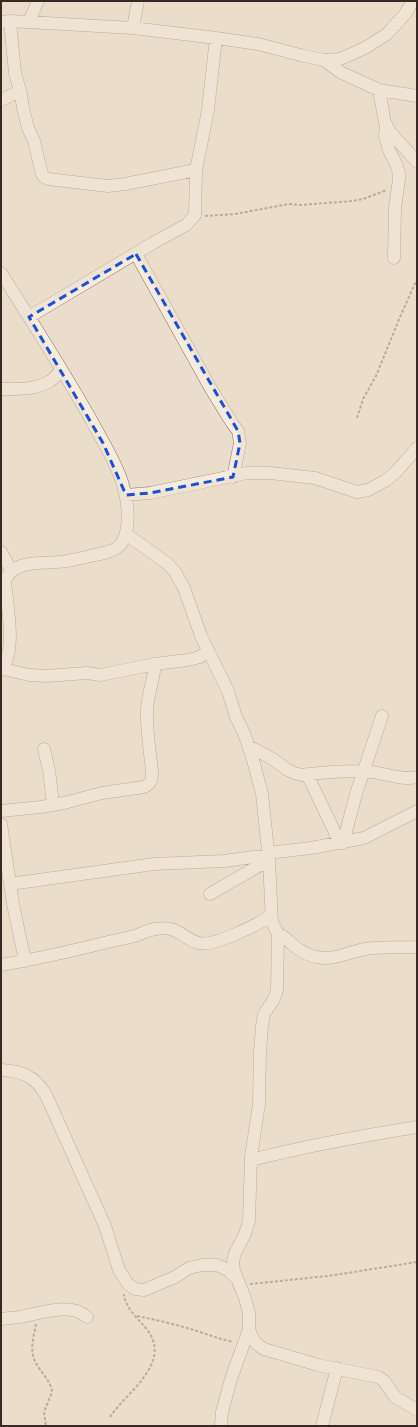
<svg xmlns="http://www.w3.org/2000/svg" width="418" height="1427" font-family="'PT Serif',serif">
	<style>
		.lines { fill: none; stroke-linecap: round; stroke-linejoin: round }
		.minor-casing { stroke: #867061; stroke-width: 13 }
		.path { stroke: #867061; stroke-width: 2; stroke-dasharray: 3 2; stroke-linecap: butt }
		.minor { stroke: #f6ecde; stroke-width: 12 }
		.marked { fill: none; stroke: #1d4ed8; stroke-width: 3; stroke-dasharray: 8 5; stroke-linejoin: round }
	</style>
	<rect width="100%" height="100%" fill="#eaddcb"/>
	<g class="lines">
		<g class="minor-casing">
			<path id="minor" d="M10 21 15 73 21 94 23 108 28 128 34 141 42 174 44 177 48 179 108 186 125 184 196 170
				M1 22 10 21 133 28 216 38 258 44 304 56 324 60 340 72 379 90 417 96
				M29 22 38 1
				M133 28 138 1
				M324 60 340 59 365 48 387 34 405 14 413 1
				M379 90 385 123 391 133 417 162
				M1 100 20 91
				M386 124 385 136 389 150 396 164 399 173V179L395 208 394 258
				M136 254 211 389 232 423 238 431 240 443 233 477
				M1 273C33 323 65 373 94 425 104 444 117 464 123 485 128 501 132 533 119 546 115 551 106 552 100 554 89 556 78 559 67 561 48 565 13 557 5 581 7 604 17 653 1 670
				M29 317 153 243 186 225 195 215 196 170 208 110 216 38
				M1 389C16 389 37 390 50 381 54 379 58 374 61 370
				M126 495 150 493 247 473H270L315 478 357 492 368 490 385 481 396 472 417 448
				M126 534 168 564 175 572 184 588 201 636 228 691 236 717 244 733 253 760 262 794 269 860 272 922 278 934 277 990 274 999 264 1014 262 1026 260 1051 259 1104 251 1157 249 1221 245 1234 235 1253 233 1261 234 1271 245 1298 249 1313V1329L231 1379 222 1412 221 1426
				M1 552 11 570
				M3 669 29 675 46 676 87 673 100 675 155 664 188 660 200 657 208 651
				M248 746 271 758 288 770 294 773 302 775C324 772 348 770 371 772 386 773 403 781 417 777
				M44 749 49 770 53 804
				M307 774 340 843
				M1 811 41 807 64 803 102 793 144 787C152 783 152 779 152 771 150 751 146 729 147 709 148 693 154 679 155 664
				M1 824 13 904 25 961
				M343 843 356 794 382 716
				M268 853 311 848 364 838 417 811
				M10 884 154 864 224 861 253 857H269
				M210 894 269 860
				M278 934C284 935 288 941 293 945 299 950 308 956 317 957 333 961 349 952 365 949 382 946 400 948 417 947
				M1 965C37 959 72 951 108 942 117 940 126 938 134 936 141 934 148 930 155 929 180 925 180 938 199 943 213 947 260 924 271 915
				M1 1070C22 1071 35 1076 46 1095L105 1226 119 1270 128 1284 135 1289 144 1290 175 1277 189 1268 202 1265H217L228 1270 237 1279
				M251 1160C306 1146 361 1136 417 1127
				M1 1319C7 1318 14 1318 20 1317 40 1313 70 1302 87 1317
				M249 1329C252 1338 255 1344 264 1349L318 1365 378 1377 384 1381 395 1397 417 1410
				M322 1426 337 1368"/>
		</g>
		<path class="path" d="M205 216 235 214 289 204 300 205 352 201 363 199 387 190
			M357 418 363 399 376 376 400 317 417 279
			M250 1284 328 1276 417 1262
			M137 1316C157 1320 178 1325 197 1331 209 1335 220 1339 233 1342
			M36 1324C34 1335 30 1348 34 1359 38 1370 51 1380 52 1392L44 1412 46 1426
			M110 1417C127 1391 175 1362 145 1327 137 1318 125 1307 124 1294"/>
		<use href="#minor" class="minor"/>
	</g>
	<path d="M0 0H418V1427H0ZM136 254 238 431 240 443 233 477 150 493 126 495 103 443 29 317Z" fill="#eaddcb" fill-opacity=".55" fill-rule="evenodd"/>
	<path class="marked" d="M136 254 238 431 240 443 233 477 150 493 126 495 103 443 29 317Z"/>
	<rect width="418" height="1427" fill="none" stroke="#382a23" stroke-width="4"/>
</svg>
